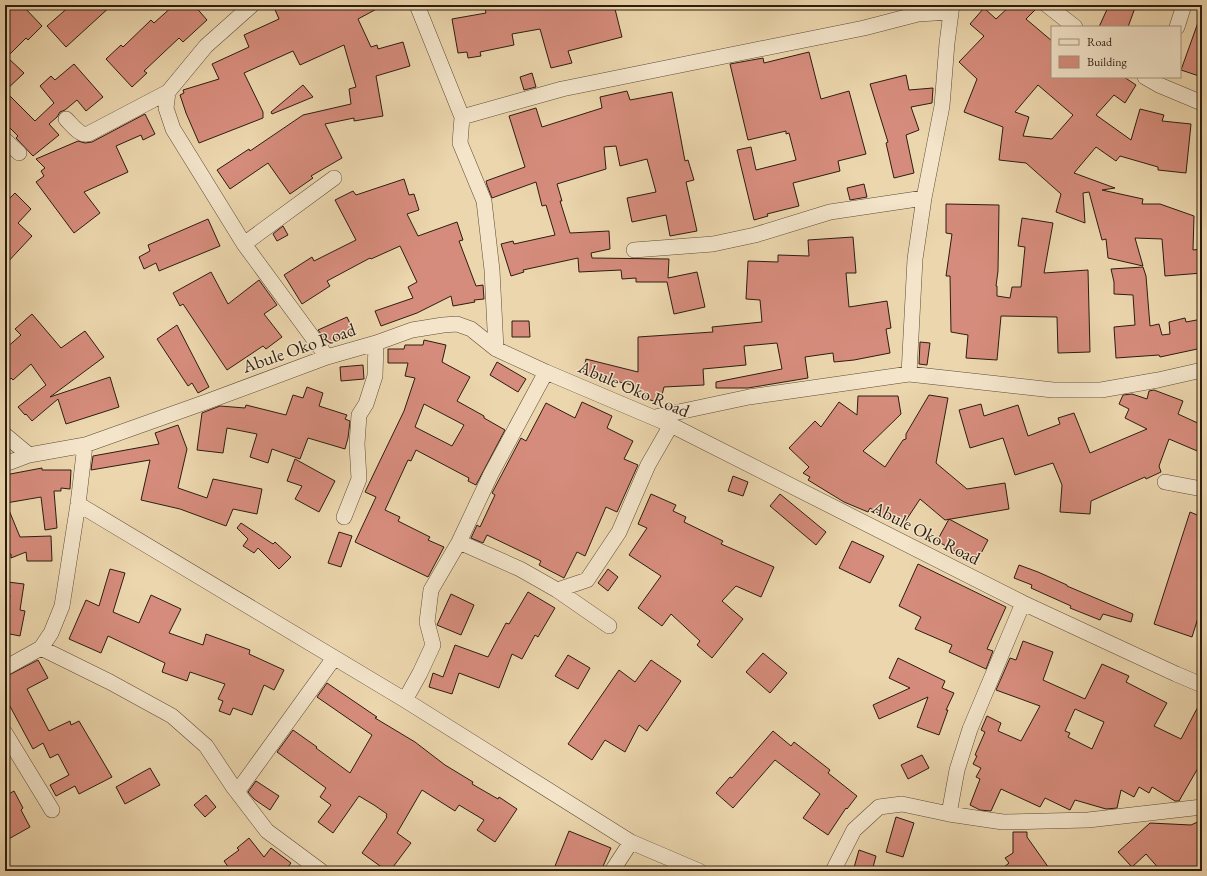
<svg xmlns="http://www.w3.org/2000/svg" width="1207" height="876" font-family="'EB Garamond',serif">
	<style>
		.building { fill: #d68c7c; stroke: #2c1d10; fill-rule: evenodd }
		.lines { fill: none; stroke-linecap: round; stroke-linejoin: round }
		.minor-casing { stroke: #5c4b37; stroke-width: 16 }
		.minor { stroke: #f3e4ca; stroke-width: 15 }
		.labels { text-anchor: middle; stroke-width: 3; stroke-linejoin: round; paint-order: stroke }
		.street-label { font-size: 18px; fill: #2c1d10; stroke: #f3e4ca }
	</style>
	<rect width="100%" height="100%" fill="#ecd6ad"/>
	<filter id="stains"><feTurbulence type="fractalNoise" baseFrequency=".005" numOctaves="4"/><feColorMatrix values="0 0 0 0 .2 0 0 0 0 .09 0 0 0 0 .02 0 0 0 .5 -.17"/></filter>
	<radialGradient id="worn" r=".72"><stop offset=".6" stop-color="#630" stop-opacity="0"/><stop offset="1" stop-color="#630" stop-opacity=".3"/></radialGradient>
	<path class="building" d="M5 5H22L42 26 28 40 26 38 7 57 24 73 5 91 35 121 54 103 40 86 51 76 55 80 74 64 103 97 86 111 77 100 65 110 60 112 57 117 49 124 59 135 33 156 16 138 18 136 5 123Z
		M71 5H112L66 47 47 26Z
		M174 5H194L207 20 183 42 179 38 144 71 147 73 132 87 106 59 121 45 123 47 151 20 154 23Z
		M273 5H384L358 19 371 47 377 45 378 49 403 42 410 66 376 76 383 116 354 121V118L325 124 342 158 311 176 313 178 290 194 268 163 230 189 217 170 249 149 250 151 303 115 351 104 349 89 356 87 344 45 300 65 293 51 244 73 263 112V118L199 143 186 113 180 95 184 93 183 90 219 79 212 64 249 47 244 35 279 19Z
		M503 5H614L622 37 568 51 572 63 551 68 540 29 512 34 514 45 480 52 481 56 468 58 467 52 458 53 452 19 486 13 485 9Z
		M1011 5H1038V7L1026 19 1052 41V77H1124L1136 85 1125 103 1114 95 1096 115 1131 140 1140 109 1164 115 1162 121 1191 124 1186 173 1158 170V167L1120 156 1116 161 1096 147 1074 173 1115 188 1102 190 1143 199 1142 204H1160L1194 216 1193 250 1201 249 1202 273 1165 276 1162 239 1135 238 1143 266 1108 258 1106 239 1102 240 1089 192 1083 193 1085 223 1056 212 1061 194 1026 163 999 160 1003 127 964 112 977 79 959 62 984 36 970 24 984 8 996 19ZM1038 85 1073 115 1052 139 1023 136 1029 117 1015 112Z
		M1109 5H1136L1128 27H1099Z
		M1200 17H1202V77L1181 70Z
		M809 52 821 99 849 91 866 154 838 161 840 171 793 183 799 206 767 214 768 216 754 220 737 150 751 147 756 170 796 160 789 133 786 134V131L748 140 730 64 763 58 764 63Z
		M532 73 536 87 524 90 520 77Z
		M906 75 909 90 933 88 932 103 911 107 919 130 906 135 914 173 894 178 886 143 888 142 870 84Z
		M303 85 313 97 272 114 271 112Z
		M627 91 630 100 672 92 685 161 688 160 694 180 686 182 697 231 670 236 666 215 632 222 627 198 656 192 647 159 620 166 616 146 604 147 606 169 557 184 562 201H560L570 233 609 231 610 249 591 253 592 258 669 259 668 278 697 272 705 307 674 314 667 282H636V278L622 279 621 270 579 272 578 258 523 270 524 272 511 276 501 244 513 241 514 244 555 235 546 205 542 206 536 182 492 198 487 185 486 181 525 167 509 116 536 108 542 127 602 108 600 97Z
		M145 114 155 134 143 140 141 135 116 146 128 172 84 192 100 213 74 233 36 182 44 176 41 171 45 168 36 159 78 141 85 143 92 142Z
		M404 179 409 195 414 194 419 210 407 214 418 236 457 222 463 240 459 241 476 286 483 285 484 299 474 300 475 302 453 306 451 296 417 313 381 326 375 311 413 298 408 287 417 282 400 246 371 259 370 258 327 281 330 286 302 304 284 275 312 257 314 261 356 240 335 200 353 191 356 195Z
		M864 184 867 197 850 200 847 188Z
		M15 193 31 209 18 223 32 236 5 265V203Z
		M946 204 999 205 998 271 996 286H997V296L1010 298 1012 287H1021L1025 247 1018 246 1022 218 1053 223 1044 273 1088 270 1090 352 1058 353 1057 317 1001 316 997 360 966 358 968 335 951 332 950 276H946L952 234 946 233Z
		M208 219 220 246 159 271 156 263 144 269 139 257 150 251 148 245Z
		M283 226 288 235 277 241 273 234Z
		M853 237 856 273H846L849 307 887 301 891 328 886 329 890 353 854 360 834 362 833 353 805 357 808 378 748 388H716V382L782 369 777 343 744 346 746 365 703 369 704 385 664 387 660 403 634 395 636 386 583 373 586 359 638 372V337L713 332 712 327 762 322 760 300 746 299 748 261 778 262V255L809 256 808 240Z
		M1143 267 1146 276 1150 326 1159 324 1162 335 1170 334 1169 322 1185 318 1186 322 1202 319V348L1160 357 1159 355 1116 358 1114 327 1135 325 1133 295 1114 294V282L1111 269Z
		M211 272 228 304 259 280 277 305 264 314 282 337 266 349 263 346 227 370 183 304 180 306 173 293Z
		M32 314 61 348 85 331 104 357 50 397 110 377 119 407 66 424 58 399 32 421 26 414 25 415 18 407 46 385 31 364 13 380 11 378 5 385V349L21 335 15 329Z
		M347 317 354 332 328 343 318 330Z
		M512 321H529L530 337H512Z
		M177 325 209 387 198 393 192 383 188 386 157 339Z
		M424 340 446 345 442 362 470 377 457 401 484 416V418L505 430 476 485 468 481 469 478 416 450 411 461 408 460 385 510 400 517 398 521 430 537 428 540 444 547 428 577 355 542 376 497 365 492 404 411 415 378 405 376 408 363H388V349H404L405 345H423ZM424 404 464 425 452 446 415 427Z
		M920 342 930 343 927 365 919 364Z
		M497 362 526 379 518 392 490 375Z
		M363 365 364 379 341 381 340 367Z
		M307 387 323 393 319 406 347 415 345 419 350 421 348 438 345 449 308 438 300 459 272 449 268 463 250 457 257 434 227 428 223 453 197 450 202 413 220 406 245 408 246 405 286 415 293 395 303 398Z
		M1154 390 1183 401 1178 414 1202 425V453L1169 439 1159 466 1161 472 1146 479 1145 477 1091 501 1090 514 1060 512 1062 485 1053 463 1015 475 1003 438 970 448 959 410 981 404 984 416 1018 405 1028 436 1060 424 1058 418 1074 413 1090 453 1147 429 1125 418 1129 409 1119 404 1123 395 1132 394 1147 399 1149 391Z
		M929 395 948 398 936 463 967 489 1005 483 1009 509 945 520 920 499 901 528 870 508 868 512 844 502 808 480 810 477 803 473 809 467 789 448 815 421 821 427 839 402 857 415 858 396H898L901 414 863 451 885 467 903 440 906 439V434Z
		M582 402 612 416 607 428 633 441 624 459 638 465 617 512 606 507 585 556 577 552 564 578 539 565 541 561 487 535 483 543 471 538 477 525 480 527 495 495 492 493 521 438 526 441 546 403 575 418Z
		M178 425 187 449 178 488 207 498 213 479 262 489 257 514 233 509 226 526 180 509 141 500 150 460 91 470 93 456 159 444 155 433Z
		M295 459 335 481 319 512 295 499 302 486 287 481Z
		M42 468V470H71L70 489 61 488V491H54L57 528 45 530 41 497 6 503 20 537 51 536 52 561H27L26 552 11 558V554L5 556V475Z
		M733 476 748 482 743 496 728 491Z
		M651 494 676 505 673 511 686 517 684 522 723 541 721 544 774 567 761 597 736 586 722 601 743 619 712 658 697 645 700 641 671 614 662 626 638 608 661 576 629 555 647 528 638 524Z
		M780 494 826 532 816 545 770 506Z
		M1190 512 1202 517V605L1192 637 1154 624Z
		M949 519 988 540 976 563 937 541Z
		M241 523 273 544 275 542 291 557 279 569 258 548 254 553 243 546 248 539 237 528Z
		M339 532 352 536 341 567 328 563Z
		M852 541 884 556 870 583 839 568Z
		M918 564 1006 607 987 649 993 651 986 669 949 652 952 645 915 629 921 617 899 606Z
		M1019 565 1038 572 1067 585V586L1133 614 1131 622 1103 614 1100 620 1070 608 1071 606 1031 588 1032 585 1014 578Z
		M110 569 125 573 113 612 139 623 151 595 181 609 169 633 203 645 206 634 250 650 249 654 284 670 274 690 264 685 252 715 233 708 230 715 219 711 223 701 218 699 225 684 190 672 187 681 162 672 165 663 108 636 101 653 69 639 86 600 99 606Z
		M608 569 618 577 608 591 598 583Z
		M8 582 24 584 20 610 25 611 20 636 5 633V621L10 595 6 594Z
		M528 592 555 608 538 637 535 635 522 659 512 654 499 688 459 673 452 694 429 687 433 673 443 677 455 645 488 657 506 623 509 624Z
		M451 594 474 605 461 635 437 625Z
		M1023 641 1053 652 1043 680 1085 699 1102 664 1129 676 1126 682 1167 703 1154 726 1181 739 1202 699V728L1197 738 1202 741V761L1179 801H1175L1152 787 1149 793 1139 787 1134 797 1121 790 1117 808 1106 809 1075 800 1070 810 1045 798 1040 807 1001 789 991 811 980 810 970 805 980 779 976 777 981 768 973 764 977 756 975 755 985 732 981 730 987 716 1001 723 998 731 1021 741 1040 706 996 690 1010 658 1016 660ZM1075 709 1104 722 1092 749 1068 737 1070 733 1065 731Z
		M763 653 787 673 770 693 746 672Z
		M568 655 590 668 578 689 555 676Z
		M898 658 945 681 942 688 954 693 946 710H948L939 735 917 727 928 697 879 719 873 705 910 688 889 678Z
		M38 660 48 678 27 689 49 731 70 721 71 725 79 721 112 777 79 794 75 786 56 796 50 785 69 775 58 754 50 758 43 743 33 749 5 697V677Z
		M651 660 681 681 647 731 639 725 625 752 605 740 592 760 568 744 619 670 635 682Z
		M327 683 377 717 375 718 415 742 445 765 473 782 472 784 498 799 499 797 517 809 495 842 477 830 484 820 459 805 455 811 422 790 397 833 411 843 390 871H387L362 853 387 817 386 816 387 814 374 805 359 796 333 833 318 822 331 805 320 797 326 788 277 752 293 730 317 747 316 748 350 773 372 735 317 697Z
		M773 731 791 746 794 742 830 770 828 773 857 796 847 809 846 808 828 835 803 818 820 794 775 760 733 808 716 793 730 777 732 778Z
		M922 755 929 768 908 779 901 765Z
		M150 768 160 785 125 804 116 787Z
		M256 781 279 796 270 810 254 799 248 792Z
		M14 791 23 808 21 810 30 827 5 841V796Z
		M206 795 216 807 205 817 194 805Z
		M896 817 914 823 903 857 886 852Z
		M1202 820V871H1161L1146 854 1132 867 1118 852 1150 823 1191 825Z
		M569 831 611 848 601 871H553Z
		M1013 832H1027V837L1051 871H999L1009 863 1005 858 1013 853Z
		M249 838 264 857 271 848 291 863 285 871H231L224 861 239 850 237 848Z
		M859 850 876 856 872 871H853Z"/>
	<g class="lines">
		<g class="minor-casing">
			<path id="minor" d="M417 5 462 117 460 143 484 201 492 270 496 349
				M1047 5 1075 27
				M1177 27 1184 5
				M1145 77 1159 85 1202 103
				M168 92 166 108 173 129 244 244 327 357
				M462 117 562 89 864 28 918 14 950 12
				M66 119C72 125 80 136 88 134L168 92 206 46 252 5
				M5 140 19 153
				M244 244 334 178
				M634 250 713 244 755 235 830 212 924 198
				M909 374 915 259 924 198 942 106 947 43 952 5
				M655 417 749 397 909 374 1053 390H1101L1158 380 1202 370
				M5 435 29 455
				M5 464 29 455 85 445 206 402 327 357 376 343 412 330 443 325 457 324 471 329 496 349 546 372 671 425 1023 603 1176 674 1202 685
				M1165 482 1202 489
				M78 504 405 700 631 842
				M344 517 359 479 357 444 359 415 366 404 375 376 376 343
				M459 542 520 569 557 590 587 580 619 532 648 465 671 425
				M557 590 609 626
				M41 648 110 682 172 716 206 746 234 788 267 831 321 871
				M5 668 41 648 51 633 62 606 78 504 85 445
				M405 700 420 673 433 645 427 622 431 590 459 542 491 474 546 372
				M5 733 52 810
				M237 792 334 658
				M949 814 957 770 970 729 1023 603
				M612 871 631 842 699 871
				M833 871 854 830 879 807 902 804 949 814 1003 822 1088 820 1202 807"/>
		</g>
		<use href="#minor" class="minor"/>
	</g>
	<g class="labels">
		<g class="street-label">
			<text transform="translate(299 348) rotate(-19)" y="6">Abule Oko Road</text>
			<text transform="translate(634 389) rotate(23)" y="6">Abule Oko Road</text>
			<text transform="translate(926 533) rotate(27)" y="6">Abule Oko Road</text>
		</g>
	</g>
	<rect width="1207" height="876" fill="none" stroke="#ecd6ad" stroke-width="20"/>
	<rect x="6" y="6" width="1195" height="864" fill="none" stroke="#2c1d10" stroke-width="2"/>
	<rect x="10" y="10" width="1187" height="856" fill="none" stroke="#2c1d10"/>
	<rect x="1051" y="26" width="130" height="52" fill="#f3e4ca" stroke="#a39480"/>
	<rect x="1059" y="39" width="20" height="6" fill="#f3e4ca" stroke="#a39480"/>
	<text x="1087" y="46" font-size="12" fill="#2c1d10">Road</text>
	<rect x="1059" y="56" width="20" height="12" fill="#d68c7c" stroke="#a39480"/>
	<text x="1087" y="66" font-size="12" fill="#2c1d10">Building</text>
	<rect width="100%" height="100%" filter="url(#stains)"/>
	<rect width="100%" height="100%" fill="url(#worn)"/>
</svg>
